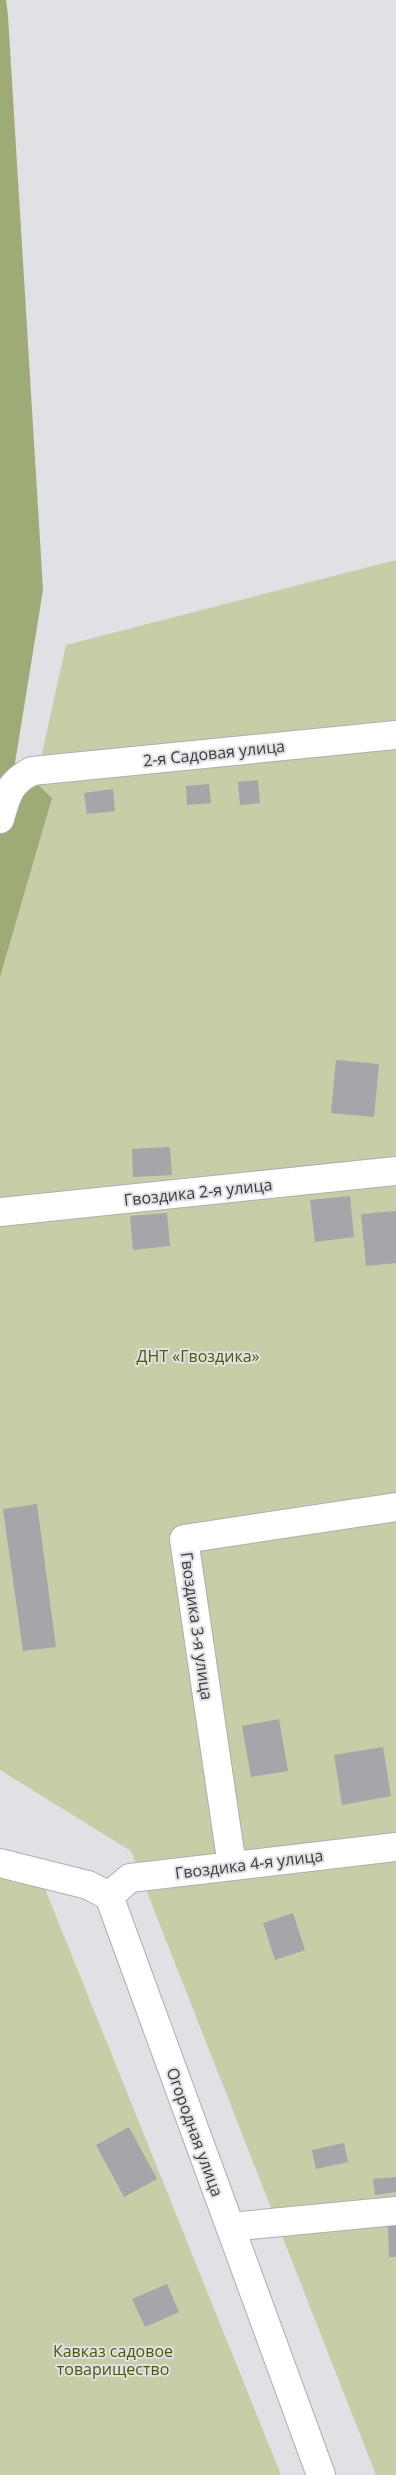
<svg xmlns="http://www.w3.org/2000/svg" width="396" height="2475" font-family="'Open Sans',sans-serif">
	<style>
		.green { fill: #c5cea7 }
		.forest { fill: #9fab76 }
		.building { fill: #a6a5a9 }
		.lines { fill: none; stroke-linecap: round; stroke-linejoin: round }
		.minor-casing { stroke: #adaeb2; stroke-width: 30 }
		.minor { stroke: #fff; stroke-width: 28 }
		.labels { text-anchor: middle; stroke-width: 4; stroke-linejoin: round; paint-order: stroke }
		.street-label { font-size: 16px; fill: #3c3c3e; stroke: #e0e0e5 }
		.park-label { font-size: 16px; fill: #4d5a00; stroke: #e0e0e5 }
	</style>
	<rect width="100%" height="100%" fill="#e0e0e5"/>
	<path class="green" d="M396 560V2475H376L131 1851 0 1770V943L66 645Z
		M0 1847 43 1884 281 2475H0Z"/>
	<path class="forest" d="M0 0H6L8 16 43 590 15 763 52 798 0 977Z"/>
	<path class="building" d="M258 780 260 803 240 805 238 782Z
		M209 784 211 803 187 805 186 786Z
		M113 789 115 811 87 814 84 793Z
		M336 1060 379 1064 374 1117 331 1113Z
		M170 1147 172 1175 133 1177 132 1149Z
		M350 1196 354 1237 315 1242 310 1200Z
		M396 1211V1263L366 1266 361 1214Z
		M167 1213 170 1246 133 1250 130 1216Z
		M37 1504 56 1647 23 1651 3 1509Z
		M279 1719 288 1771 251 1777 242 1726Z
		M383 1747 391 1796 342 1805 334 1755Z
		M293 1913 305 1950 275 1960 263 1923Z
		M129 2127 157 2179 124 2197 96 2145Z
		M344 2143 348 2162 316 2169 312 2150Z
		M396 2177V2192L375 2195 373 2179Z
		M388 2225H396V2257H389Z
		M167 2284 179 2312 145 2327 132 2299Z"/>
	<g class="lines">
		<g class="minor-casing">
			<path id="minor" d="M0 819C7 794 9 783 32 771L396 735
				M0 1212 396 1171
				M0 1863 88 1885 109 1896 321 2475
				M232 1866 184 1539 396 1507
				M109 1896 130 1878 396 1847
				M230 2227 396 2211"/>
		</g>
		<use href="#minor" class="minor"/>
	</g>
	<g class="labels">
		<g class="street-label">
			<text transform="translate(214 753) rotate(-6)" y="6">2-я Садовая улица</text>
			<text transform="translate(198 1192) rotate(-6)" y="6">Гвоздика 2-я улица</text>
			<text transform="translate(197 1626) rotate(82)" y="6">Гвоздика 3-я улица</text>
			<text transform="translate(249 1864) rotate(-7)" y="6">Гвоздика 4-я улица</text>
			<text transform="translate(195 2132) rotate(70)" y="6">Огородная улица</text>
		</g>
		<g class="park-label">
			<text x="198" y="1362">ДНТ «Гвоздика»</text>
			<text x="113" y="2357">Кавказ садовое<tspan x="113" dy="18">товарищество</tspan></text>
		</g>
	</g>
</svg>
